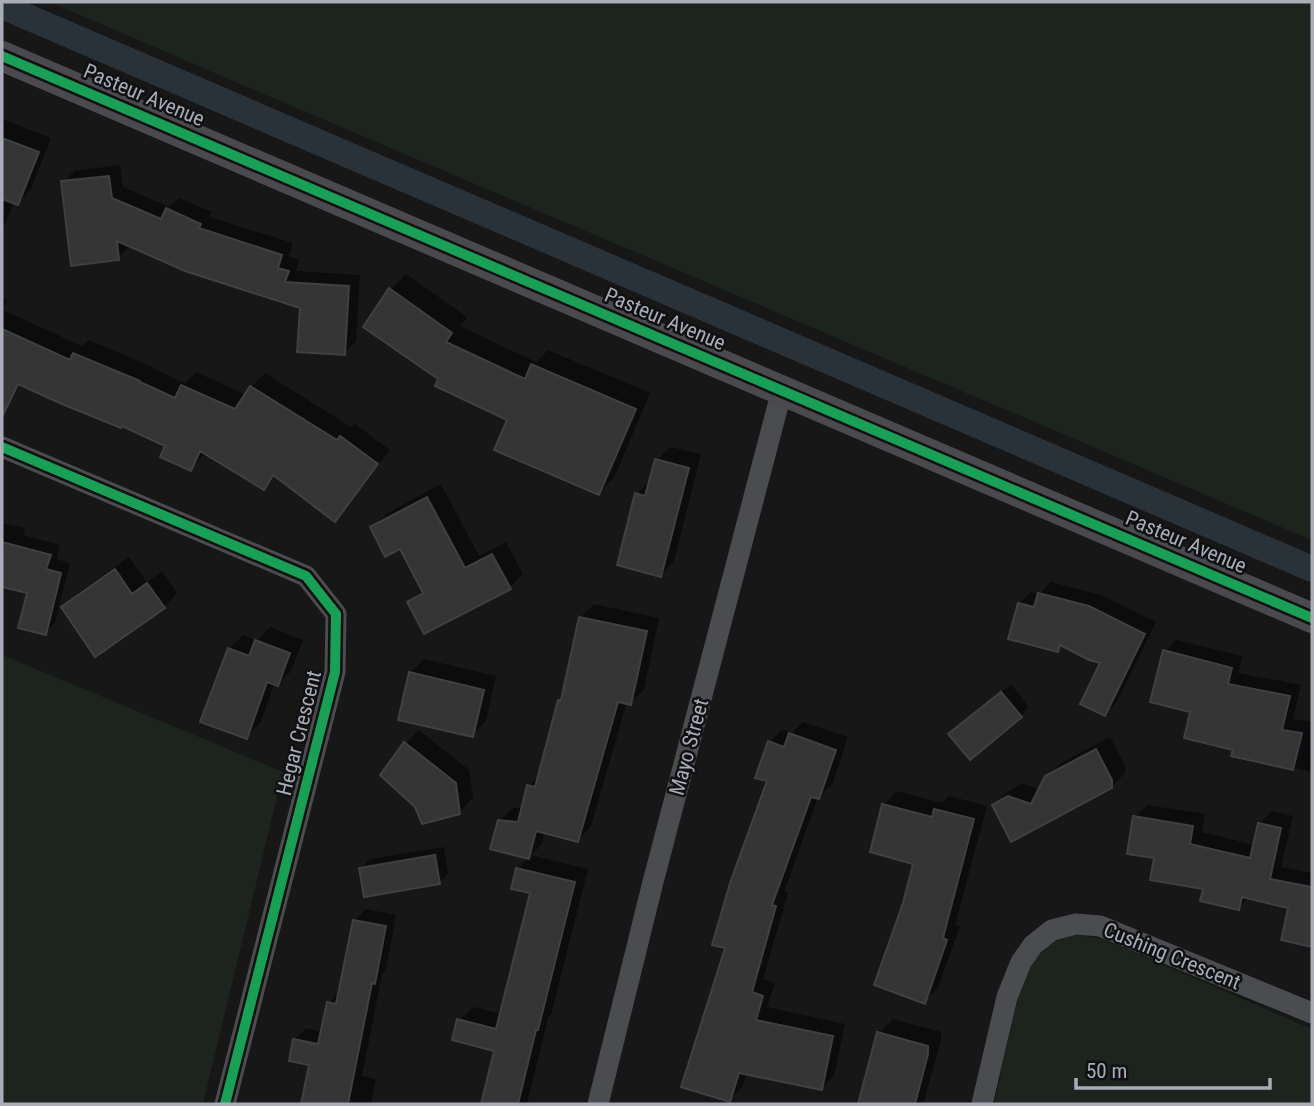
<svg xmlns="http://www.w3.org/2000/svg" width="1314" height="1106" font-family="'Roboto Condensed',sans-serif">
	<style>
		.green { fill: #1d241e }
		.shadow { fill: #0007 }
		.lines { fill: none; stroke-linecap: round; stroke-linejoin: round }
		.canal { stroke: #2a3239; stroke-width: 26 }
		.building { fill: #353536; stroke: #3f4043; stroke-width: 2 }
		.street { stroke: #4b4c50; stroke-width: 21 }
		.secondary { stroke: #4a4a4e; stroke-width: 30 }
		.cycleway-casing { stroke: #111113; stroke-width: 15 }
		.cycleway { stroke: #1a9f57; stroke-width: 10 }
		.labels { text-anchor: middle; stroke-width: 5; stroke-linejoin: round; paint-order: stroke }
		.street-label { font-size: 21px; fill: #a8adb8; stroke: #111113 }
	</style>
	<rect width="100%" height="100%" fill="#171717"/>
	<path class="green" d="M50 2H1312V540L226 78Z
		M2 655 283 772 203 1104H2Z
		M1080 935 1105 940 1312 1029V1104H994L1018 997 1030 964 1044 949 1060 938Z"/>
	<path class="shadow" d="M2 119 51 138 31 189 18 203 14 202 2 230Z
		M120 165 123 187 169 207 179 198 211 212 209 217 293 243 289 256 299 260 296 271 360 275 356 341 344 353 301 306 131 245 118 258 63 182 75 171Z
		M406 274 467 317 460 326 536 362 548 350 650 393 614 478 599 493 510 419 440 379 390 290Z
		M2 298 7 300 3 310 82 346 88 340 153 367 152 368 185 383 196 372 246 395 251 387 265 373 351 427 355 424 390 450 348 506 335 520 276 475 263 488 206 452 191 469 168 445 20 383 14 389 2 384Z
		M670 447 701 454 674 561 661 575 637 494 650 480 657 460Z
		M441 484 479 556 506 542 523 574 510 587 409 602 423 589 401 547 372 528 386 514Z
		M2 523 25 528 23 535 60 545 56 559 70 563 55 623 45 633 29 592 2 585 7 562 2 561Z
		M129 557 147 582 162 571 177 593 164 607 64 608 77 594Z
		M1051 582 1101 595 1156 622 1116 703 1104 714 1103 662 1063 645 1058 650 1019 603 1031 592 1039 594Z
		M594 604 659 618 644 690 630 703 627 702 591 826 578 840 545 831 542 844 531 855 588 869 551 1015 548 1018 527 1104H482L496 1049 459 1020 473 1007 502 1014 532 892 518 869 529 857 499 821 513 808H523L529 786 540 774 560 701 563 697 580 618Z
		M270 627 303 640 291 671 278 684 275 683 260 723 246 737 229 649 243 635 257 641Z
		M1176 640 1242 656 1238 673 1301 685 1293 719 1312 722V772L1233 755 1235 749 1192 711 1165 651Z
		M424 659 496 676 486 721 472 735 410 673Z
		M1011 684 1029 707 1021 716 960 726Z
		M803 722 848 737 832 785 818 797 784 892 788 893 763 979 775 983 767 1007 845 1024 834 1076 822 1088 747 1073 742 1087 729 1100 727 947 769 780 770 742 782 729 792 733Z
		M419 730 469 770 473 798 459 812 406 743Z
		M1110 737 1125 766V773L1111 787 1012 839 994 805 1007 792 1023 783 1040 790 1046 777 1061 763Z
		M897 791 942 803 949 796 987 806 955 925 960 926 938 988 924 1002 905 903 915 862 884 805Z
		M1147 805 1205 814 1202 832 1255 845 1260 823 1272 811 1293 816 1281 867 1312 873V945L1283 939 1290 907 1250 897 1238 908 1156 857 1135 817Z
		M444 847 448 874 439 883 361 868 370 859Z
		M366 909 396 915 386 970 382 974 362 1076 376 1079 371 1104H302L311 1064 294 1040 306 1028 323 1032 329 1003 340 991 355 921Z
		M893 1019 941 1032V1040L924 1101 921 1104H874L860 1101 879 1033Z"/>
	<g class="lines">
		<path class="canal" d="M2 6 1312 569"/>
	</g>
	<path class="building" d="M2 138 39 152 18 205 2 199Z
		M109 176 112 198 161 219 166 208 201 224 199 228 282 255 278 268 289 271 285 282 349 286 345 355 297 352 300 308 185 271 117 241 119 260 71 266 61 181Z
		M389 288 452 333 446 342 525 379 531 364 636 409 599 495 494 450 507 420 435 386 438 379 363 327Z
		M2 329 70 360 73 353 140 381V382L175 398 181 385 235 409 250 386 337 440 340 436 378 464 335 522 273 475 264 490 200 451 191 471 160 457 165 446 122 426 121 428 62 404 18 384 2 417Z
		M655 459 689 468 661 577 617 565 635 493 645 496Z
		M427 497 465 568 492 554 511 589 424 634 407 602 423 593 400 549 385 557 370 527Z
		M2 542 51 555 46 569 61 573 46 635 18 628 27 593 2 587Z
		M115 569 132 594 147 583 165 608 95 657 61 607Z
		M1038 593 1089 606 1145 634 1105 716 1080 704 1100 663 1089 660 1060 645 1058 652 1008 639 1018 603 1034 607Z
		M579 617 647 631 631 705 618 702 578 842 536 831 529 859 490 849 498 820 518 822 527 785 535 787 558 700H561Z
		M255 640 290 653 278 686 267 682 247 739 200 722 228 648 249 656Z
		M1163 650 1232 668 1228 684 1290 696 1282 730 1302 733 1293 770 1231 756 1233 750 1184 738 1190 712 1150 702Z
		M409 672 484 690 473 737 398 720Z
		M1001 692 1022 717 970 760 948 734Z
		M789 733 836 750 819 799 811 797 772 905 776 906 752 992 763 996 756 1020 833 1036 822 1090 739 1073 730 1102 681 1087 725 948 712 945 730 883 767 781 755 778 768 741 784 747Z
		M404 742 456 783 460 814 422 824 415 807 380 775Z
		M1096 749 1112 780V788L1011 842 992 805 1008 796 1031 804 1045 776Z
		M882 804 932 817 934 809 974 819 943 938 947 940 925 1004 874 985 903 903 913 864 870 852Z
		M1133 816 1193 826 1190 844 1250 858 1258 823 1281 828 1270 879 1312 887V947L1281 940 1288 908 1242 897 1239 910 1200 901 1203 889 1150 880 1154 858 1127 854Z
		M435 855 440 884 364 897 359 868Z
		M516 868 575 882 538 1030H536L518 1104H481L494 1051 452 1040 457 1019 496 1029 530 893 511 889Z
		M353 920 386 926 375 984 372 983 348 1104H301L309 1065 289 1061 293 1039 318 1044 327 1002 336 1004Z
		M877 1032 928 1046V1054L915 1104H858Z"/>
	<g class="lines">
		<path class="street" d="M2 447 306 576 336 614 335 672 225 1104
			M598 1104 653 882 782 390
			M982 1104 1007 997 1021 962 1033 945 1052 930 1076 924 1100 926 1312 1013"/>
		<path class="secondary" d="M2 56 1312 618"/>
		<g class="cycleway-casing">
			<path id="cycleway" d="M2 56 1312 618
				M2 447 306 576 336 614 335 672 225 1104"/>
		</g>
		<use href="#cycleway" class="cycleway"/>
	</g>
	<g class="labels">
		<g class="street-label">
			<text transform="translate(144 95) rotate(23)" y="7">Pasteur Avenue</text>
			<text transform="translate(665 319) rotate(23)" y="7">Pasteur Avenue</text>
			<text transform="translate(1186 542) rotate(23)" y="7">Pasteur Avenue</text>
			<text transform="translate(299 733) rotate(-76)" y="7">Hegar Crescent</text>
			<text transform="translate(689 747) rotate(-75)" y="7">Mayo Street</text>
			<text transform="translate(1172 956) rotate(22)" y="7">Cushing Crescent</text>
		</g>
	</g>
	<rect width="1314" height="1106" fill="none" stroke="#a8adb8" stroke-width="7"/>
	<path d="M1076 1078v10h194v-10" fill="none" stroke="#a8adb8" stroke-width="3.5"/>
	<text x="1086" y="1078" font-size="21" fill="#a8adb8" stroke="#111113" stroke-width="5" paint-order="stroke">50 m</text>
</svg>
